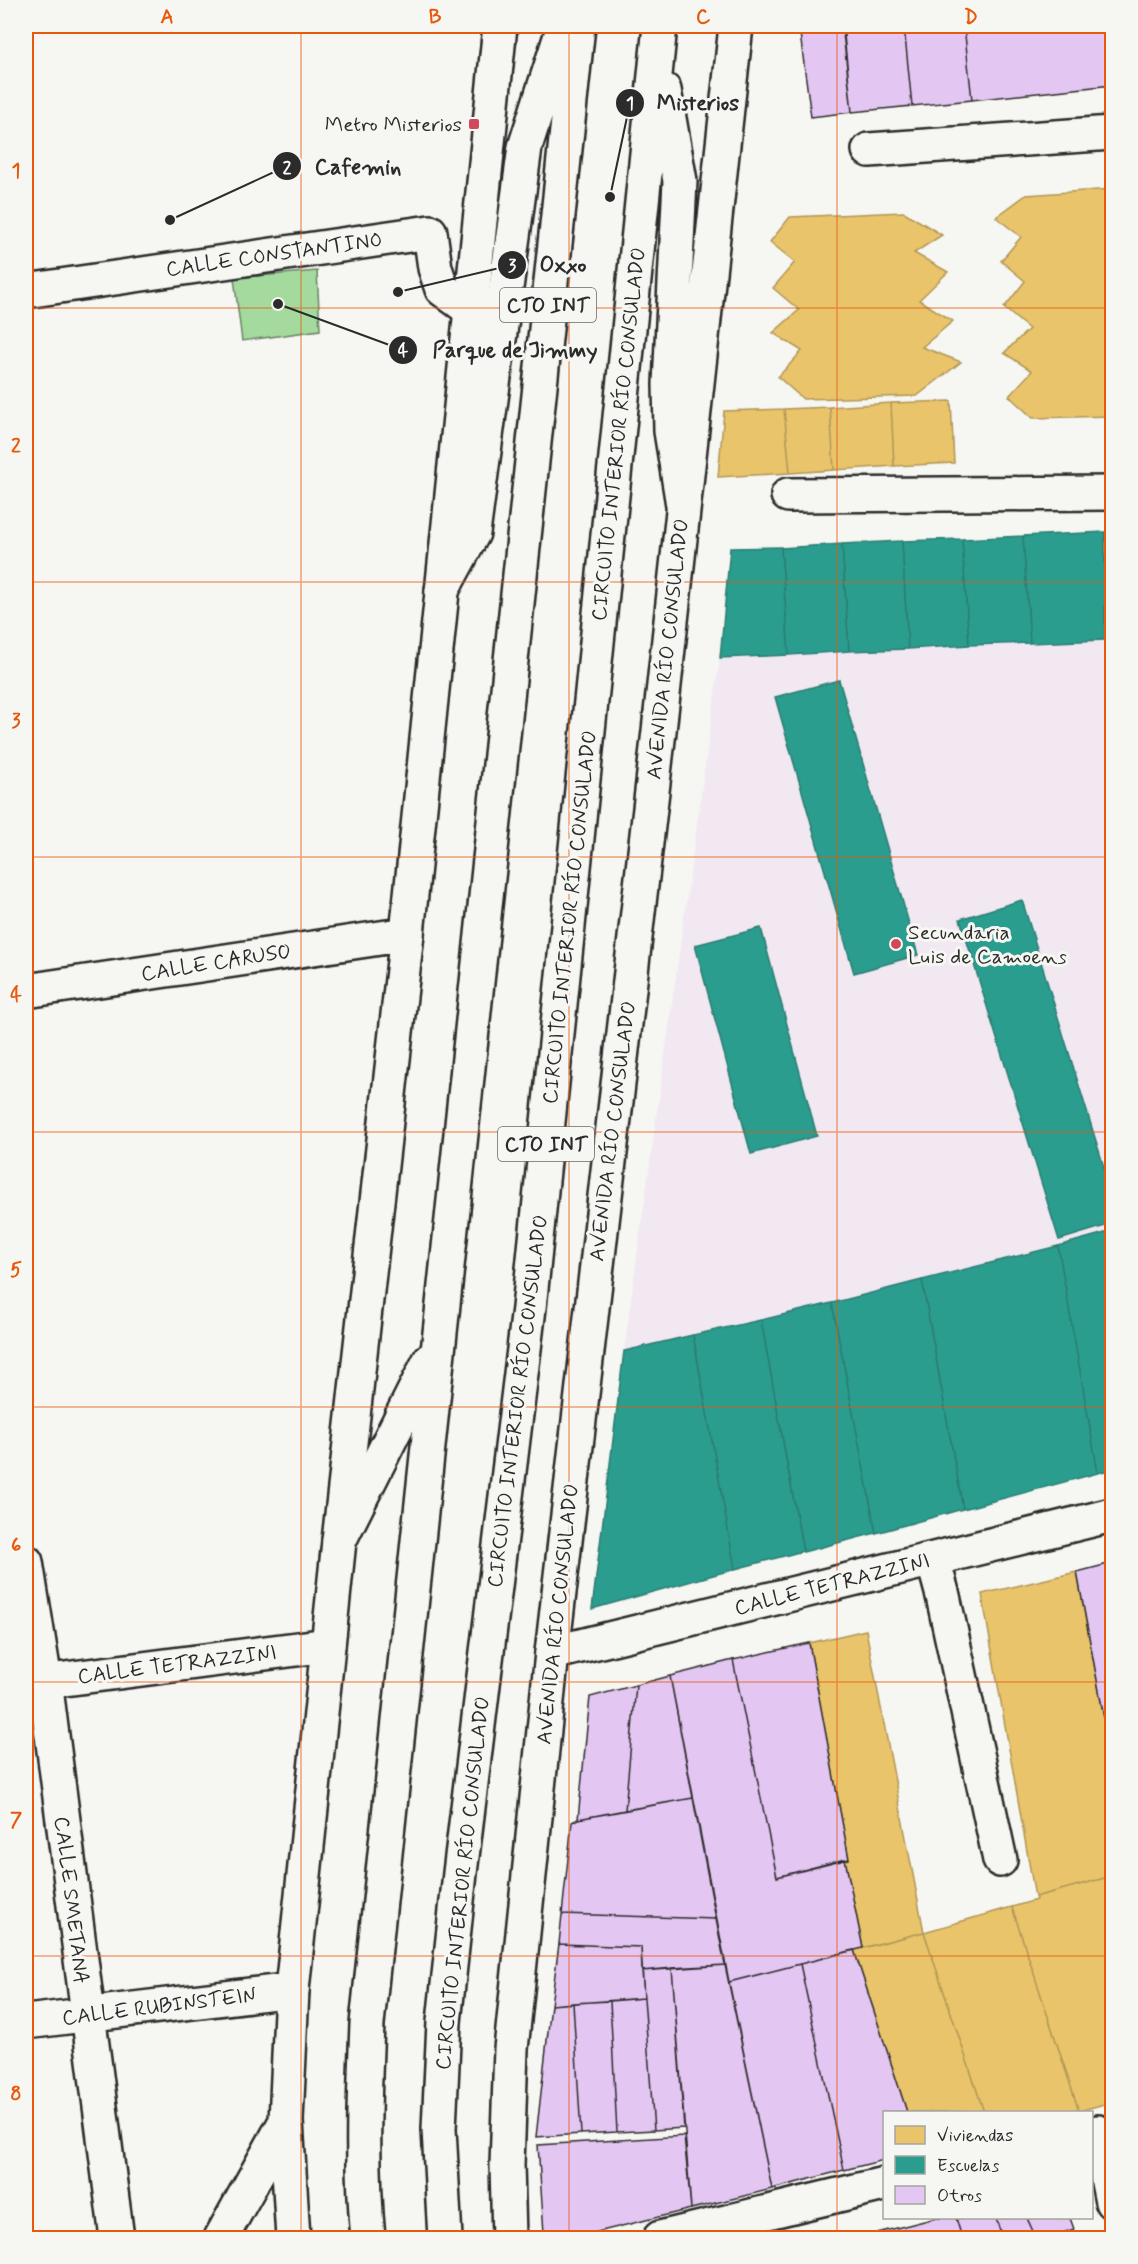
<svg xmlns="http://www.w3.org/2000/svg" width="1138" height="2264" font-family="Mynerve,sans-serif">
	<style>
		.built { fill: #f1e8f2 }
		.green { fill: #a4da9e; stroke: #688264; stroke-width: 1.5 }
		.homes { fill: #e9c46a; stroke: #b09657; stroke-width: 1.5 }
		.schools { fill: #2a9d8f; stroke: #2a7b71; stroke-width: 1.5 }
		.building { fill: #e4c6f3; stroke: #2b2b2b; stroke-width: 1.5 }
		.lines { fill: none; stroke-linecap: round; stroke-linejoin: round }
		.minor-casing { stroke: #2b2b2b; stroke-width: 38 }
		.major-casing { stroke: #2b2b2b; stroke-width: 38 }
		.highway-casing { stroke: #2b2b2b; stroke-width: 38 }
		.minor { stroke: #f6f6f2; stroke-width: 33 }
		.major { stroke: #f6f6f2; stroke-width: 33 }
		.highway { stroke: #f6f6f2; stroke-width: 33 }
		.grid { fill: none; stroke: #e8590c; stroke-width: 1.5; stroke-opacity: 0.55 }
		.poi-dot { fill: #d1495b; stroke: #f6f6f2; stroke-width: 2 }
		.labels { text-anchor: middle; stroke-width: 6; stroke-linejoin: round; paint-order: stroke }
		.shield { fill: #f6f6f2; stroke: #686867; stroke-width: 1.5 }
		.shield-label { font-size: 20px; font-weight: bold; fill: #2b2b2b }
		.poi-label { font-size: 21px; fill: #2b2b2b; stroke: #f6f6f2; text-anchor: end }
		.street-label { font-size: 21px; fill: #2b2b2b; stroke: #f6f6f2 }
		.leader { fill: none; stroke: #2b2b2b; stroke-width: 2 }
		.callout-dot { fill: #2b2b2b; stroke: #f6f6f2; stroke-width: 2 }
		.mark-label { font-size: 18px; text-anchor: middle; font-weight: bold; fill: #fff }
		.callout-label { font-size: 22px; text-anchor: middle; font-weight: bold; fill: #2b2b2b; stroke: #f6f6f2; stroke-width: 6; stroke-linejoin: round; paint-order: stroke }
		.neatline { fill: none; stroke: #e8590c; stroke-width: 2 }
		.grid-label { font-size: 20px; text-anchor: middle; font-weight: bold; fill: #e8590c }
	</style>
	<rect width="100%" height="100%" fill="#f6f6f2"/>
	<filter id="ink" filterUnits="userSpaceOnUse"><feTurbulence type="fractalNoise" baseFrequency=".0167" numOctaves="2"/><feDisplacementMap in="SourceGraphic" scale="12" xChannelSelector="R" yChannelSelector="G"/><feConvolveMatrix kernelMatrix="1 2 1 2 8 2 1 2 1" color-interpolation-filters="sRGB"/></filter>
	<g filter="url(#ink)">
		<path class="built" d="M1112 639V1231L832 1303 624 1351 720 658Z"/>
		<path class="green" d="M317 271 320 330 242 341 234 278Z"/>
		<path class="homes" d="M1112 189V416L1033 418 1009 396 1032 371 1004 353 1029 329 1004 308 1025 281 1001 261 1021 237 996 217 1026 195Z
			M904 212 942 235 914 253 948 272 919 300 953 321 922 347 961 362 917 396 803 399 778 377 802 351 773 333 799 310 773 288 795 262 770 242 790 217Z
			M951 401 954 463 894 466 891 403Z
			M891 403 894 466 834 470 830 407Z
			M830 407 834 470 790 473 784 409Z
			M784 409 790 473 718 477 724 411Z
			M1112 531V639L1105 640V532Z
			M1077 1572 1112 1761V1876L1035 1897 982 1594Z
			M866 1630 924 1932 863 1948 845 1859H849L809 1643Z
			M1112 1876V1945L1110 1946 1112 1955V2102L1079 2111 1012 1907 1036 1900 1035 1897Z
			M1012 1907 1079 2111 1071 2112H984L924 1932Z
			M924 1932 984 2112H907L854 1950Z"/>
		<path class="schools" d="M1105 532V640L1030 643 1023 536Z
			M1023 536 1030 643 969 645 962 539Z
			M962 539 969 645 908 649 902 541Z
			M902 541 908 649 849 651 842 544Z
			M842 544 849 651 789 655 781 548Z
			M781 547 789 655 720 658 730 548Z
			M839 680 918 955 854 973 775 697Z
			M1022 900 1112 1193V1224L1059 1240 960 919Z
			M761 928 817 1136 751 1154 695 945Z
			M1112 1231V1469L1098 1473 1058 1246Z
			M1058 1246 1098 1473 963 1509 922 1280Z
			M922 1280 963 1509 876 1533 832 1303Z
			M832 1303 876 1533 803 1552 761 1320Z
			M761 1320 803 1551 735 1569 693 1335Z
			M693 1335 735 1569 592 1609 624 1351Z"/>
		<path class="building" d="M799 26H814L843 33 852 112 811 117Z
			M814 26H843V33Z
			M843 26H904L912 106 852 112Z
			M904 26H964L972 100 912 106Z
			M964 26H1112V85L972 100Z
			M1112 1563V1761L1077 1572Z
			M809 1643 849 1859 777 1877 733 1660Z
			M733 1660 777 1877 845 1859 863 1948 729 1982 670 1676Z
			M670 1676 693 1798 625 1810 636 1685Z
			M636 1685 625 1810 578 1819 590 1697Z
			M693 1798 716 1919 562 1914 572 1822 578 1819Z
			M562 1914 716 1919 725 1965 642 1971 641 1947 559 1944Z
			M559 1944 641 1947 644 1998 551 2005Z
			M854 1950 907 2112H884V2160L844 2170 800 1964Z
			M800 1964 844 2170 772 2189 729 1982Z
			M725 1965 772 2189 691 2209 672 1968Z
			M672 1968 684 2128 654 2130 642 1971Z
			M644 1998 654 2130 617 2132 610 2001Z
			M610 2001 617 2132 581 2134 573 2003Z
			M573 2003 581 2134 536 2137 551 2005Z
			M684 2136 691 2209 573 2238H548L544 2233 538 2145Z
			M936 2218H956L962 2238H870L869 2235Z
			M956 2218H996L1002 2238H962Z
			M996 2218H1027L1036 2238H1002Z
			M1027 2218H1070L1074 2229 1048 2238H1036Z
			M1074 2229 1077 2238H1048Z"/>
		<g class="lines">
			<g class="minor-casing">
				<path id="minor" d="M869 150 1112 133
					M26 291 430 232 435 268 442 289 468 308 471 305
					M788 495 1112 493
					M26 991 407 934
					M933 1559 943 1596 1000 1860
					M26 1562 45 1681 117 2238
					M552 1653 1112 1515
					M26 1684 328 1645
					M26 2022 292 1990
					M1098 2132 1112 2202
					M660 2238 884 2184"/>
			</g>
			<g class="major-casing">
				<path id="major" d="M221 2238 286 2121
					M293 2238 286 2121 292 1990 339 1541 407 934 500 26
					M509 2238 507 2165 511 2049 552 1653 659 731 736 26"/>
			</g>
			<g class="highway-casing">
				<path id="highway" d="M664 90 680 181 670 384 671 431 683 505
					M442 590 473 533 525 147 564 26
					M339 1541 430 1360
					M368 2238C361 2167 364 2096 367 2024L578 26
					M445 2238 439 2129 444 2022 460 1873 529 1308 660 26"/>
			</g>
			<use href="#minor" class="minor"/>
			<use href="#major" class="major"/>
			<use href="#highway" class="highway"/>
		</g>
	</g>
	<path class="grid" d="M301 26V2238M569 26V2238M837 26V2238M26 308H1112M26 582H1112M26 857H1112M26 1132H1112M26 1407H1112M26 1682H1112M26 1956H1112"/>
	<g class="poi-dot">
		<rect x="468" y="118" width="12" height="12" rx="3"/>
		<circle cx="896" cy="944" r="6"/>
	</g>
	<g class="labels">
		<g class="shield">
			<rect x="500" y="288" width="96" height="34" rx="4.5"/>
			<rect x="498" y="1127" width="96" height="34" rx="4.5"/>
		</g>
		<g class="shield-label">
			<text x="548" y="312">CTO INT</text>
			<text x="546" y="1151">CTO INT</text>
		</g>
		<g class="poi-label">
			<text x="462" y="131">Metro Misterios</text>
			<text x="908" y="939" text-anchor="start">Secundaria<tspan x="908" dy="24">Luis de Camoens</tspan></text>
		</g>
		<g class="street-label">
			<text transform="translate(274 254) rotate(-8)" y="7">CALLE CONSTANTINO</text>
			<text transform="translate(618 434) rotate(-84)" y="7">CIRCUITO INTERIOR RÍO CONSULADO</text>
			<text transform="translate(667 649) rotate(-84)" y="7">AVENIDA RÍO CONSULADO</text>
			<text transform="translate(569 917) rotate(-84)" y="7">CIRCUITO INTERIOR RÍO CONSULADO</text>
			<text transform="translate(216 962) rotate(-9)" y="7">CALLE CARUSO</text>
			<text transform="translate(612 1131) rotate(-83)" y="7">AVENIDA RÍO CONSULADO</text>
			<text transform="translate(517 1401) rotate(-83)" y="7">CIRCUITO INTERIOR RÍO CONSULADO</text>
			<text transform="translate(832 1584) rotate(-14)" y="7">CALLE TETRAZZINI</text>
			<text transform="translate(557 1614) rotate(-84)" y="7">AVENIDA RÍO CONSULADO</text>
			<text transform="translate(177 1664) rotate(-7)" y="7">CALLE TETRAZZINI</text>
			<text transform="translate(462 1883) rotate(-84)" y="7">CIRCUITO INTERIOR RÍO CONSULADO</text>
			<text transform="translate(72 1900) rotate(83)" y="7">CALLE SMETANA</text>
			<text transform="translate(159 2006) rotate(-7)" y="7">CALLE RUBINSTEIN</text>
		</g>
	</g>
	<path class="leader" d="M610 197L630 103M170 220L287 166M398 292L512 265M278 304L403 350"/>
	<g class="callout-dot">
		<circle cx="610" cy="197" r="6"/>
		<circle cx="170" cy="220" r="6"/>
		<circle cx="398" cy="292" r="6"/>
		<circle cx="278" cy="304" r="6"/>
		<circle cx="630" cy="103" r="15"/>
		<circle cx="287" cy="166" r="15"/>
		<circle cx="512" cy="265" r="15"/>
		<circle cx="403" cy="350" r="15"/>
	</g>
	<g class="mark-label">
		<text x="630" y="109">1</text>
		<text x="287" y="173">2</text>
		<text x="512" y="271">3</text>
		<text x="403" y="356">4</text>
	</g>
	<g class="callout-label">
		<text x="698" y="110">Misterios</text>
		<text x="358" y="174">Cafemin</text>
		<text x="563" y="272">Oxxo</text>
		<text x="515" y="357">Parque de Jimmy</text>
	</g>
	<rect width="1138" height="2264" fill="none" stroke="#f6f6f2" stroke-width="66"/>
	<rect x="883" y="2111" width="210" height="108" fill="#f6f6f2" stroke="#a5a5a2" stroke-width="1.5"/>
	<rect x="895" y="2126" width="30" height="18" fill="#e9c46a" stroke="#a5a5a2" stroke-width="1.5"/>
	<text x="937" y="2141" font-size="18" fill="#2b2b2b">Viviendas</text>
	<rect x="895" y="2156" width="30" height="18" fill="#2a9d8f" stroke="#a5a5a2" stroke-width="1.5"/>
	<text x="937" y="2171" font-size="18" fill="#2b2b2b">Escuelas</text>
	<rect x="895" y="2186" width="30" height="18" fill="#e4c6f3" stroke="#a5a5a2" stroke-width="1.5"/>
	<text x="937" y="2201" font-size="18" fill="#2b2b2b">Otros</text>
	<rect x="33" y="33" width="1072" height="2198" class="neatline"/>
	<g class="grid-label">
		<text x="167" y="23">A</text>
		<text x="435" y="23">B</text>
		<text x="703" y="23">C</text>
		<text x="971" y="23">D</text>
		<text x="16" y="177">1</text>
		<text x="16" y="452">2</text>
		<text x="16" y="727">3</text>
		<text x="16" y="1001">4</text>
		<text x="16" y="1276">5</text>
		<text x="16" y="1551">6</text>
		<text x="16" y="1826">7</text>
		<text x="16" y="2100">8</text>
	</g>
</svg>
